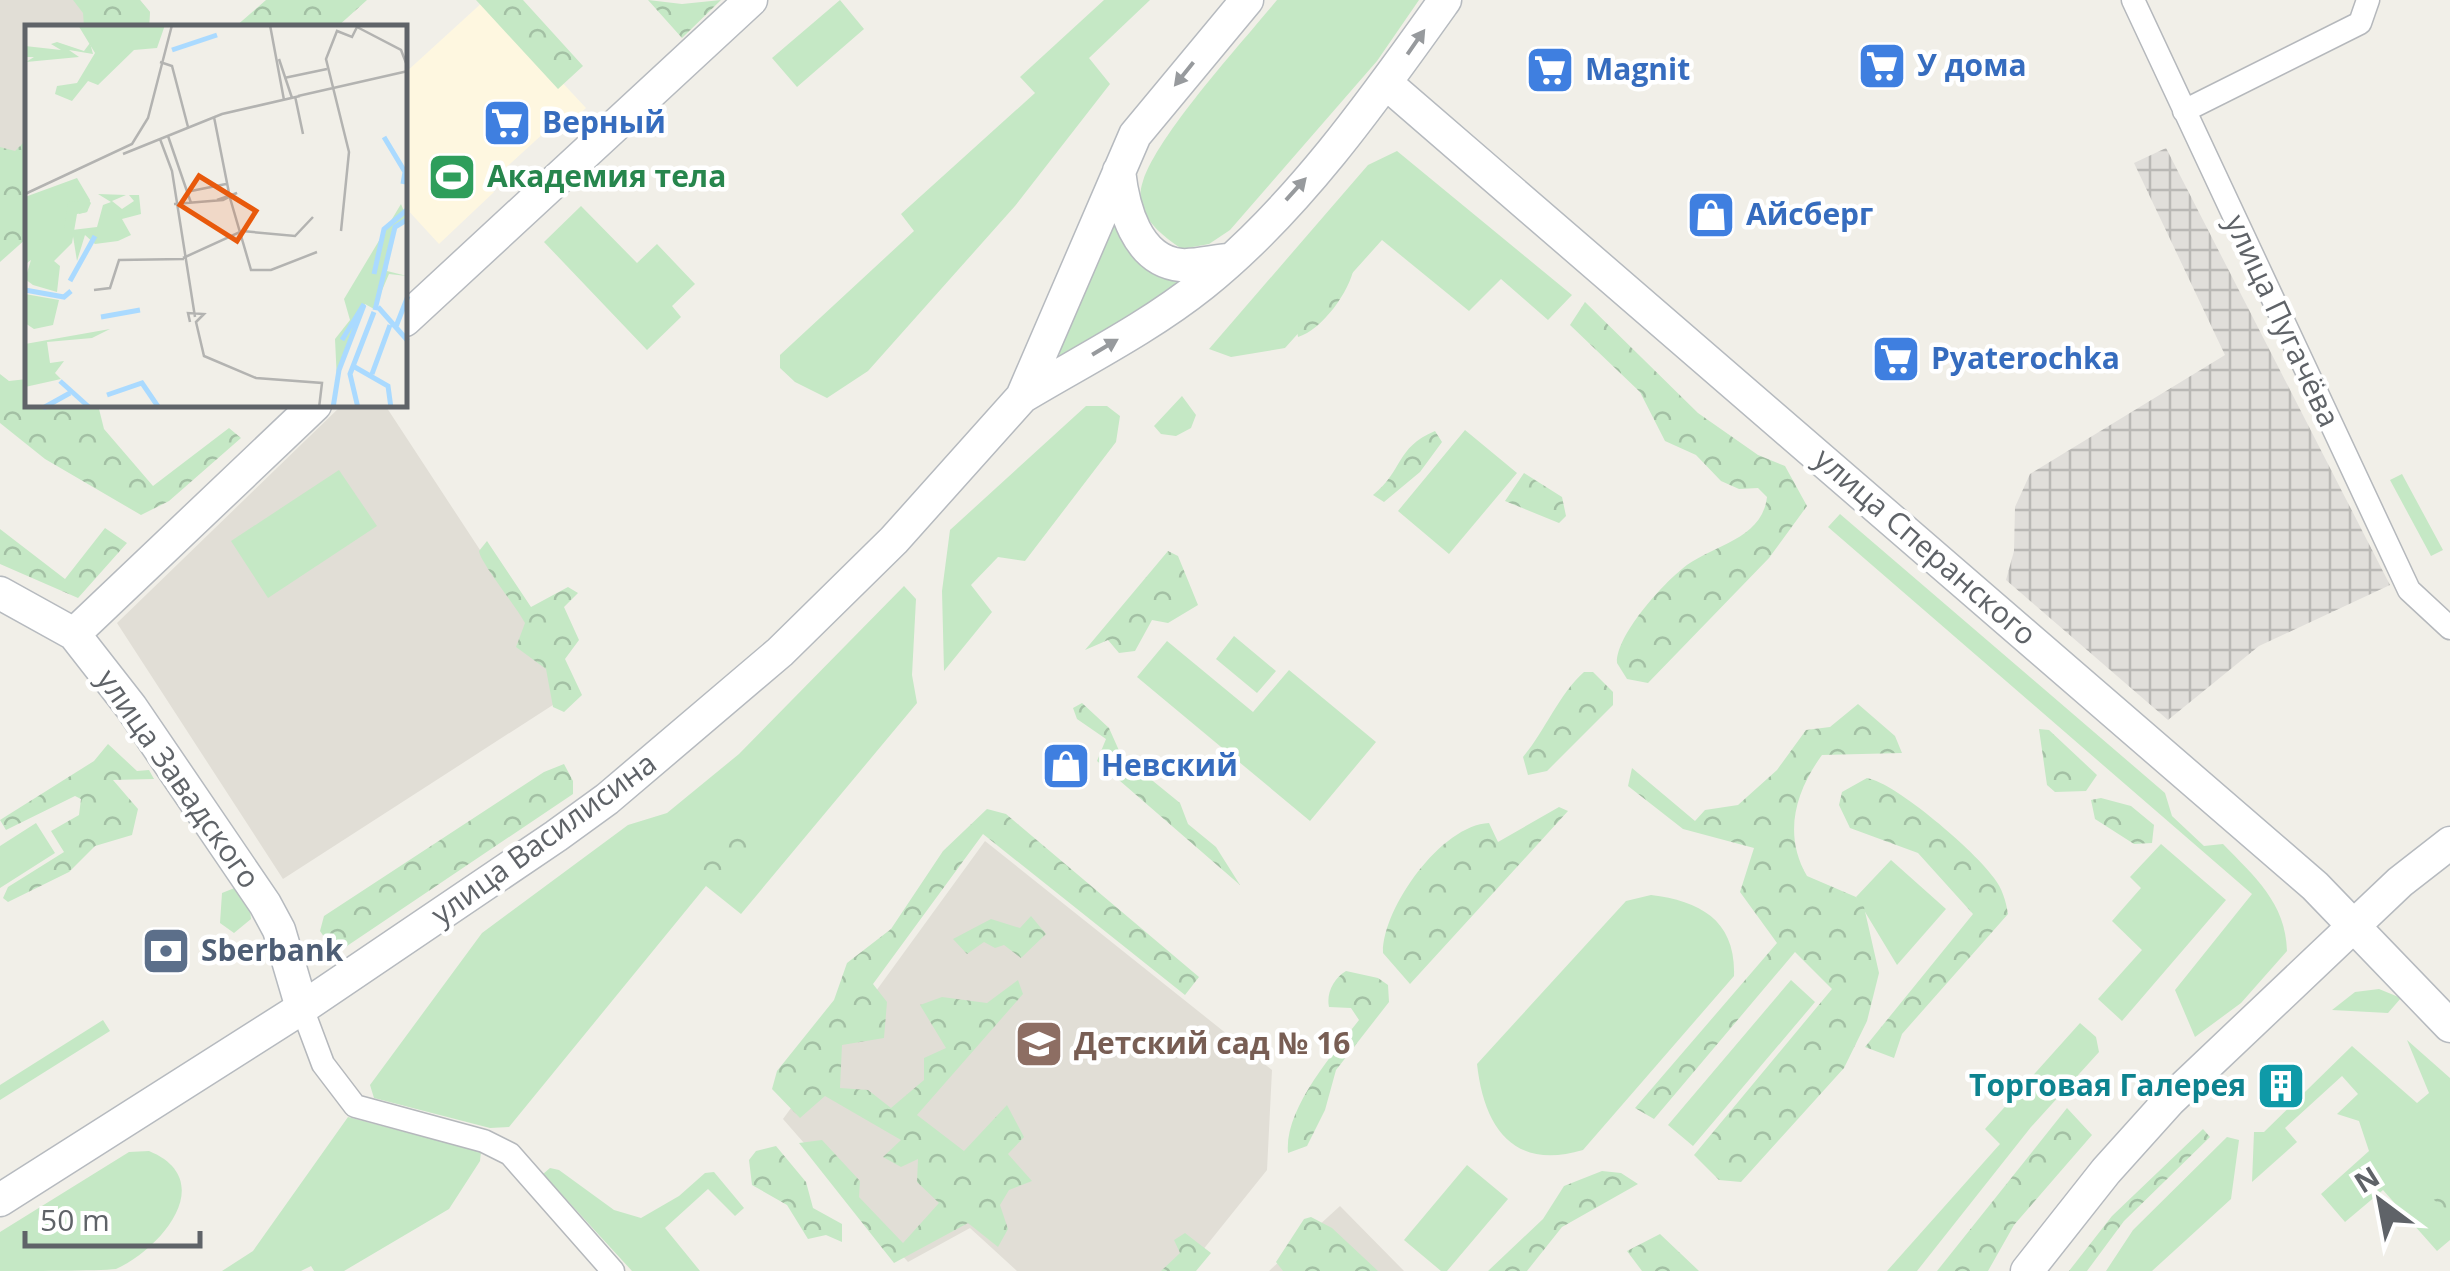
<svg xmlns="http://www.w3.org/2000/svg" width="2450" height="1271" font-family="'Open Sans',sans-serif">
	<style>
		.commercial { fill: #fef7e0 }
		.industrial { fill: url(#industrial-grid) }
		.education { fill: #e1ded6 }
		.green { fill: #c5e8c5 }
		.forest { fill: url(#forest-crowns) }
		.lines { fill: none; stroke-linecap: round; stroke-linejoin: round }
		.street-casing { stroke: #b5b8bc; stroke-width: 25 }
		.secondary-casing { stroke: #b6babf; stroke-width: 35 }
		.street { stroke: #fff; stroke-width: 22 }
		.secondary { stroke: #fff; stroke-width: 32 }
		.oneway { fill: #979a9d }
		.labels { text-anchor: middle; stroke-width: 9; stroke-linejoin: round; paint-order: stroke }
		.shop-label { font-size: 30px; font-weight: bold; fill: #366cbe; stroke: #fff; text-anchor: start }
		.leisure-label { font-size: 30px; font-weight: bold; fill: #27864d; stroke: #fff; text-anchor: start }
		.street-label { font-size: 30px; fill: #5f6368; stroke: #fff }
		.service-label { font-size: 30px; font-weight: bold; fill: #4e5e75; stroke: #fff; text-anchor: start }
		.education-label { font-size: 30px; font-weight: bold; fill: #785e54; stroke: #fff; text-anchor: start }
		.culture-label { font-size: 30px; font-weight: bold; fill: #0d838f; stroke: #fff; text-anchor: end }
		.inset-river { fill: none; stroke: #aadaff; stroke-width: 5 }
		.inset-road { fill: none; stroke: #b3b3b1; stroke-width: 2.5 }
		.view { fill: #e8590c; fill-opacity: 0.15; stroke: #e8590c; stroke-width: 5 }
		.inset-edge { fill: none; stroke: #5f6368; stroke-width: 5 }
	</style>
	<defs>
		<pattern id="industrial-grid" width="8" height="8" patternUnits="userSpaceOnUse" patternTransform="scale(2.5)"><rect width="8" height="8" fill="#e0deda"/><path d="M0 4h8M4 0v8" fill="none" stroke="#b9b8b5"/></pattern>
		<pattern id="forest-crowns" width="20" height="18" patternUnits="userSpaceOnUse" patternTransform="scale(2.5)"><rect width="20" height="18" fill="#c5e8c5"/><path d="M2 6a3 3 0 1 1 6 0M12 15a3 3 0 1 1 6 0" fill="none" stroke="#a3c0a4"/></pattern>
	</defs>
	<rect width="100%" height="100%" fill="#f1efe8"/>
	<path class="commercial" d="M485 0 586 108 554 138 546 131 488 184 494 192 439 244 405 207V73Z"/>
	<path class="industrial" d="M2166 148 2390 585 2259 646 2168 720 2006 580 2014 551 2015 507 2030 474 2225 355 2134 163Z"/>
	<path class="education" d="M0 0H140L150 12 149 27 28 28 27 221 0 245Z
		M342 405H385L573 692 283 879 117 623Z
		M985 841 1272 1070 1267 1170 1202 1251 1176 1271H1017L970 1228 908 1262 783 1119Z
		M1340 1206 1404 1271H1269Z"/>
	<path class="green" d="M840 0 864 29 797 87 772 58Z
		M1104 0H1150L1089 58 1110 84 1015 206 868 371 827 398 795 382 780 368V355L914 231 901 214 1035 93 1020 77Z
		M1277 0H1419L1377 61 1230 230 1209 244 1182 249C1159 234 1132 212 1143 181 1159 133 1242 43 1277 0Z
		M1397 151 1572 295 1548 320 1501 279 1469 311 1382 240 1285 348 1231 357 1209 349 1368 165Z
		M581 206 637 263 657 244 695 284 672 306 681 317 647 350 544 242Z
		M1112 221 1133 251 1180 280 1154 303 1061 357 1055 347Z
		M1182 396 1196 415 1191 428 1176 436 1161 434 1154 426Z
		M1086 406H1107L1120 416 1116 442 1025 561 998 557 971 585 992 612 944 671 942 591 950 530Z
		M1465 430 1517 473 1449 554 1398 511Z
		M339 470 377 526 268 598 231 541Z
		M2402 474 2443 550 2431 556 2390 480Z
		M1840 514 2165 793 2172 816 2204 846 2223 844C2254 876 2286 903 2287 951L2241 1003 2195 1037 2175 990 2252 894 1828 527Z
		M904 586 916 599 912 675 917 703 741 914 706 886 509 1127 490 1128 374 1098 370 1085 482 933 628 825 667 813 739 754Z
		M1234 636 1276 671 1257 693 1216 659Z
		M1167 641 1253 712 1289 670 1376 742 1310 821 1137 677Z
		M36 823 55 853 0 888V846Z
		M2161 844 2226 900 2122 1021 2098 999 2142 950 2112 921 2141 888 2130 877Z
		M1891 860 1946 909 1897 965 1856 897Z
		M237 887 249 900 251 919 234 933 220 923 222 893Z
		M1651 895C1701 901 1736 921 1734 976L1583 1150C1513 1171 1484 1127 1477 1064L1626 901Z
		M1791 980 1815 1002 1693 1146 1668 1125Z
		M2379 989 2401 998 2388 1013 2332 1010 2355 992Z
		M103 1020 110 1031 0 1100V1085Z
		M2080 1023 2096 1037 2099 1052 2031 1127 1917 1271H1887L2000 1144 1985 1129Z
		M2407 1040 2450 1078V1240L2437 1251 2383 1190 2345 1222 2321 1194 2369 1151 2359 1121 2337 1114 2358 1094 2342 1076 2285 1128 2297 1142 2252 1182 2254 1132H2264L2352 1046 2417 1103 2429 1093Z
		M348 1117 481 1152 480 1161 449 1209 344 1271H314L311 1266 301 1271H222L253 1251Z
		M2227 1137 2239 1140 2231 1199 2152 1271H2106L2133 1230Z
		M149 1151C219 1180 162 1248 116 1269 99 1271 24 1271 0 1271V1232L129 1152Z
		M1467 1165 1508 1199 1447 1271H1441L1404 1240Z
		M550 1168 559 1170 614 1210 641 1218 679 1196 705 1173 714 1172 744 1208 735 1216 708 1189 665 1228 700 1271H632L543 1174Z"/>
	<path class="forest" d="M73 0H140L150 12 149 27H84L83 13Z
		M266 0H367L337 27H235Z
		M476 0H523L583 66 558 89Z
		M648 0 682 4 721 0 682 38Z
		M27 139V238L0 262V147L15 151Z
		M1348 266 1354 267C1350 291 1322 330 1298 337L1296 324Z
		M1585 302 1698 413 1758 455 1785 466 1807 506 1769 558 1648 683 1627 679 1617 663C1616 636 1660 587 1682 569 1710 545 1762 541 1767 497L1758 488 1739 489 1721 481 1696 455 1665 441 1640 392 1570 325Z
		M0 374 9 381 27 379 28 405H98L104 429 153 486 229 428 241 438 169 501 141 515 45 459 0 423Z
		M1435 431 1442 442 1420 472 1384 502 1373 495C1404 470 1395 448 1435 431Z
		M1524 473 1562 497 1566 516 1559 523 1505 501Z
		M105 528 127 543 78 598 0 564V529L65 579Z
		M487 541 531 607 568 587 578 593 564 607 579 640 565 659 582 695 564 712 553 707 546 669 516 647 525 623C516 606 480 562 479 551Z
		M1168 551 1178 556 1198 605 1168 623 1152 620 1135 651 1119 653 1108 640 1085 650Z
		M1584 672H1593L1613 692V705L1547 771 1528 775 1523 757C1545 731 1559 694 1584 672Z
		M1082 703 1109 728 1121 755 1180 803 1188 824 1216 847 1240 885 1097 761 1106 739 1077 719 1073 708Z
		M1858 704 1895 736 1902 753 1822 755C1795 792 1783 835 1807 876L1856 897 1864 907 1879 973 1867 1021 1844 1068 1741 1182 1719 1180 1694 1155 1832 989 1795 952 1654 1119 1635 1108 1777 943 1740 892 1754 848 1683 829 1628 786 1632 768 1695 821 1705 810 1738 805 1777 770 1806 730 1830 727Z
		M2039 729 2049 730 2097 775 2086 791 2055 792 2047 785Z
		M108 744 137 771 149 770 154 779 113 780 138 809 132 835 95 846 69 872 8 902 3 898 8 887 64 852 51 831 79 815 81 799 75 796 6 830 0 820 94 761Z
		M564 764 573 781V794L344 948 331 947 320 931 324 916 544 772Z
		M1867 778C1896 783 1976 852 1994 878 2002 888 2006 901 2008 914L1902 1034 1894 1058 1865 1047 1973 914 1918 853 1850 828 1839 805 1842 792Z
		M2101 798 2131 806 2154 825 2152 843 2134 844 2095 819 2091 800Z
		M1559 807 1568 811 1410 984 1383 953C1382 909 1441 825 1489 823L1498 842Z
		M987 809 1006 814 1199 977 1185 995 983 834 873 984 887 1002 884 1038 842 1045 840 1088 868 1090 891 1108 924 1080V1058L946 1048 920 1005 942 997 987 1003 1018 980 1023 994 917 1115 964 1151 1007 1105 1024 1137 1008 1154 1032 1181 1009 1190 1000 1205 1008 1229 998 1247 968 1223 894 1263 799 1143 822 1140 860 1181 859 1197 903 1243 939 1203 917 1182 918 1159 901 1167 883 1157 901 1140 825 1096 800 1118 772 1089 777 1071 834 1000 847 963 891 929 943 851Z
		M750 829 757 835 728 869 725 886 699 878 696 868 711 848Z
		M1031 916 1046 934 1021 958 1004 945 995 948 984 942 967 954 953 939 991 919 1020 928Z
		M1346 971 1378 978 1388 985 1389 1002 1336 1070 1325 1110 1307 1146 1288 1153C1284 1109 1333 1054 1359 1020L1351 1008 1329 1007C1326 993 1334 978 1346 971Z
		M2067 1108 2092 1135 2014 1225 1988 1271H1937Z
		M2203 1129 2210 1137 2124 1221 2087 1271H2069L2112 1216Z
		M776 1146 806 1182 813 1208 842 1224V1242L826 1235 808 1239 787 1205 752 1185 749 1160 756 1151Z
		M1602 1171 1621 1173 1638 1184 1562 1227 1527 1271H1488L1543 1219 1564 1186Z
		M2427 1173 2450 1175V1212L2434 1200 2422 1180Z
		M1311 1217 1332 1228 1378 1271H1283L1276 1262 1304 1219Z
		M1185 1233 1211 1253 1196 1271H1161L1180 1253 1174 1240Z
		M1660 1234 1699 1271H1642L1627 1251Z"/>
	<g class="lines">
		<g class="street-casing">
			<path id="street" d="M2133 0 2409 590 2450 628
				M2184 111 2360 23 2368 0
				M302 1008 323 1064 355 1106 484 1141 510 1154 613 1271"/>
		</g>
		<g class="secondary-casing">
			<path id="secondary" d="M1386 83 2315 886 2450 1026
				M1119 171C1123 206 1136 261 1181 265 1196 266 1214 261 1229 260
				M405 320 751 0
				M1022 397C1082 361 1148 328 1203 284 1297 209 1376 97 1445 0
				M0 593 74 634 131 707 265 904 279 930 302 1008
				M74 634 315 405
				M0 1200 302 1008 556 836 607 799 780 652 894 540 1022 397 1135 135 1247 0
				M2027 1271 2106 1171 2169 1101 2400 882 2450 843"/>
		</g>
		<use href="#street" class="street"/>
		<use href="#secondary" class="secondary"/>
	</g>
	<defs><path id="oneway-solid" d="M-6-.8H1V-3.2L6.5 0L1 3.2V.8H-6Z" transform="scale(2.5)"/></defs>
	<g class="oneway">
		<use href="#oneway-solid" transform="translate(1416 42) rotate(-55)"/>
		<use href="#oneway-solid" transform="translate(1184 74) rotate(129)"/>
		<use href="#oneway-solid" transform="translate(1296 189) rotate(-48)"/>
		<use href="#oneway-solid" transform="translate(1105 347) rotate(-31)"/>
	</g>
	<defs>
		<g id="supermarket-square" transform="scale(2.5)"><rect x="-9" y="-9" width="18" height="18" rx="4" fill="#3f7fe0" stroke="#fff"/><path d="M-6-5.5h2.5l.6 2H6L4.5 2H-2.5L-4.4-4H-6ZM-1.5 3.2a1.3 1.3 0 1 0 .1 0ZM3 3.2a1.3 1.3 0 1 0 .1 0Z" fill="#fff"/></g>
		<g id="stadium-square" transform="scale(2.5)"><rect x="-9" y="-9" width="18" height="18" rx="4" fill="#2e9e5b" stroke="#fff"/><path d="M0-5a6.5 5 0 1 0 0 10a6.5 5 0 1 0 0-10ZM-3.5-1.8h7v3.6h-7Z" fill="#fff"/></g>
		<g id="shop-square" transform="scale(2.5)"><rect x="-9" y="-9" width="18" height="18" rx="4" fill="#3f7fe0" stroke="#fff"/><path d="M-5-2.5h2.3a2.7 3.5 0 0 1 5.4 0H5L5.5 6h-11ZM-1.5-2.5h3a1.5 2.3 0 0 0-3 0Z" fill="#fff"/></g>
		<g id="bank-square" transform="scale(2.5)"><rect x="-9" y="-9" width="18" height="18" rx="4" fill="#5c6f8a" stroke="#fff"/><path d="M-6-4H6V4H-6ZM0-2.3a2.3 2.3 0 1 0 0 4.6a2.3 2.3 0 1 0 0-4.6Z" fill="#fff"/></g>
		<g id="school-square" transform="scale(2.5)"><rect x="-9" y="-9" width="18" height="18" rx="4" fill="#8d6e63" stroke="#fff"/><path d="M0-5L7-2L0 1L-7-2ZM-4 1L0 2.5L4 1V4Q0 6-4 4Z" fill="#fff"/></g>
		<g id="building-square" transform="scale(2.5)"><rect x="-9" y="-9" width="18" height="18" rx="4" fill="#0f9aa8" stroke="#fff"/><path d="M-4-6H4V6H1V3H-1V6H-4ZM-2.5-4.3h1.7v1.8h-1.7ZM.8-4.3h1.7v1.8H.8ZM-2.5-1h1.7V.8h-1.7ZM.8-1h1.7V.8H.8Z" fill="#fff"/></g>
	</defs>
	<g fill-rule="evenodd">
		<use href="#supermarket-square" x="1882" y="66"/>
		<use href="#supermarket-square" x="1550" y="70"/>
		<use href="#supermarket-square" x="507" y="123"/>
		<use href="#stadium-square" x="452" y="177"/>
		<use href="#shop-square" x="1711" y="215"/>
		<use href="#supermarket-square" x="1896" y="359"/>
		<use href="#shop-square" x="1066" y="766"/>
		<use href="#bank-square" x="166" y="951"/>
		<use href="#school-square" x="1039" y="1044"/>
		<use href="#building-square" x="2281" y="1086"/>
	</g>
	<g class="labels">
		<g class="shop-label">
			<text x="1917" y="76">У дома</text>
			<text x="1585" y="80">Magnit</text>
			<text x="542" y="133">Верный</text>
			<text x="1746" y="225">Айсберг</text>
			<text x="1931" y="369">Pyaterochka</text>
			<text x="1101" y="776">Невский</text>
		</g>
		<g class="leisure-label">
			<text x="487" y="187">Академия тела</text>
		</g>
		<g class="street-label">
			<text transform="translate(2282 321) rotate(65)" y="10">улица Пугачёва</text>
			<text transform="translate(1925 547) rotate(41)" y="10">улица Сперанского</text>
			<text transform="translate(178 779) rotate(55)" y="10">улица Завадского</text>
			<text transform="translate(544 839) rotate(-36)" y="10">улица Василисина</text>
		</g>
		<g class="service-label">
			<text x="201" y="961">Sberbank</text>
		</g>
		<g class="education-label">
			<text x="1074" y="1054">Детский сад № 16</text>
		</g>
		<g class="culture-label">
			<text x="2246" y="1096">Торговая Галерея</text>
		</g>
	</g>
	<g transform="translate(25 25)">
		<rect width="382" height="382" fill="#f1efe8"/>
		<path d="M53 0H140L132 23 109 25 73 60 63 56 47 76 30 69 32 61 52 58 70 28ZM53 163 66 178 62 187 52 189 47 218 29 236 35 241 32 267 8 260 0 254 6 235 0 238V172L37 174 50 171ZM376 179 382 194 369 202 362 246 382 251 364 249 349 284 340 279 312 356 310 314 325 295 319 274ZM0 269 34 275 28 300 9 304 0 298Z" fill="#c5e8c5"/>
		<path d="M32 17 59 26 65 18 68 29 44 25 54 32 1 37 9 32H0V21L36 25 26 19ZM52 153 65 175 62 187 54 189V176L43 177 39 205 1 239 0 172ZM73 169 101 170 87 176 97 184 109 176 104 170H114L116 189 97 194 106 210 93 216 70 219 60 210 52 236 47 205 72 202 78 180 86 177ZM85 304 67 313 22 317 25 338 39 336 30 348 36 354 0 362V319Z" fill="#c5e8c5"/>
		<path class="inset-river" d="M147 25 192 10M359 112 380 147 378 159M349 249 359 204 383 184M45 256 70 211M0 265 39 272 46 266M353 282 383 316M350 285 370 202 383 194M76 292 115 285M370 304 383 271M317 315 339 279M328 341 363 361 366 383M347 349 365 300M35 356 65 383M82 370 117 358 134 383M18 383 45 368M308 383 314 345 339 280M333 383 325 349 349 287"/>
		<path class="inset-road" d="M245 0 259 75M332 2 376 25 383 43M254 34 267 73M135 37 147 41 163 102M259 53 302 44M270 71 278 109M273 71 383 46M189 92 204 168M143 111 166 178M135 114 147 146 170 292M98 129 197 89 275 71M166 166 201 159M0 169 107 119 123 93 147 0M205 173 226 245H246L292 227M149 179 198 175 212 168 192 175M316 206 324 127 301 34 312 6 327 12 332 2M158 233 217 206 270 211 288 192M69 265 85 263 94 235 159 234M165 297 163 288 179 289 171 297 179 331 231 353 297 358 294 383"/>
		<path class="view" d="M174 151 231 186 212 216 155 180Z"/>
		<rect width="382" height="382" class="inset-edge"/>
	</g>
	<g transform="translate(2380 1201) rotate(328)" stroke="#ffffff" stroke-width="8" paint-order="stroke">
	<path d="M0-8L18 38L0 25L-18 38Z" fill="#5f6368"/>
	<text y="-15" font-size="28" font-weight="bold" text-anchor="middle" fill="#5f6368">N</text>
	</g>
	<path d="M25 1231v15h175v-15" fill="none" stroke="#5f6368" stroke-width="5"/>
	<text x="40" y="1231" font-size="30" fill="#5f6368" stroke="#ffffff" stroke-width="8" paint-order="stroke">50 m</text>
</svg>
